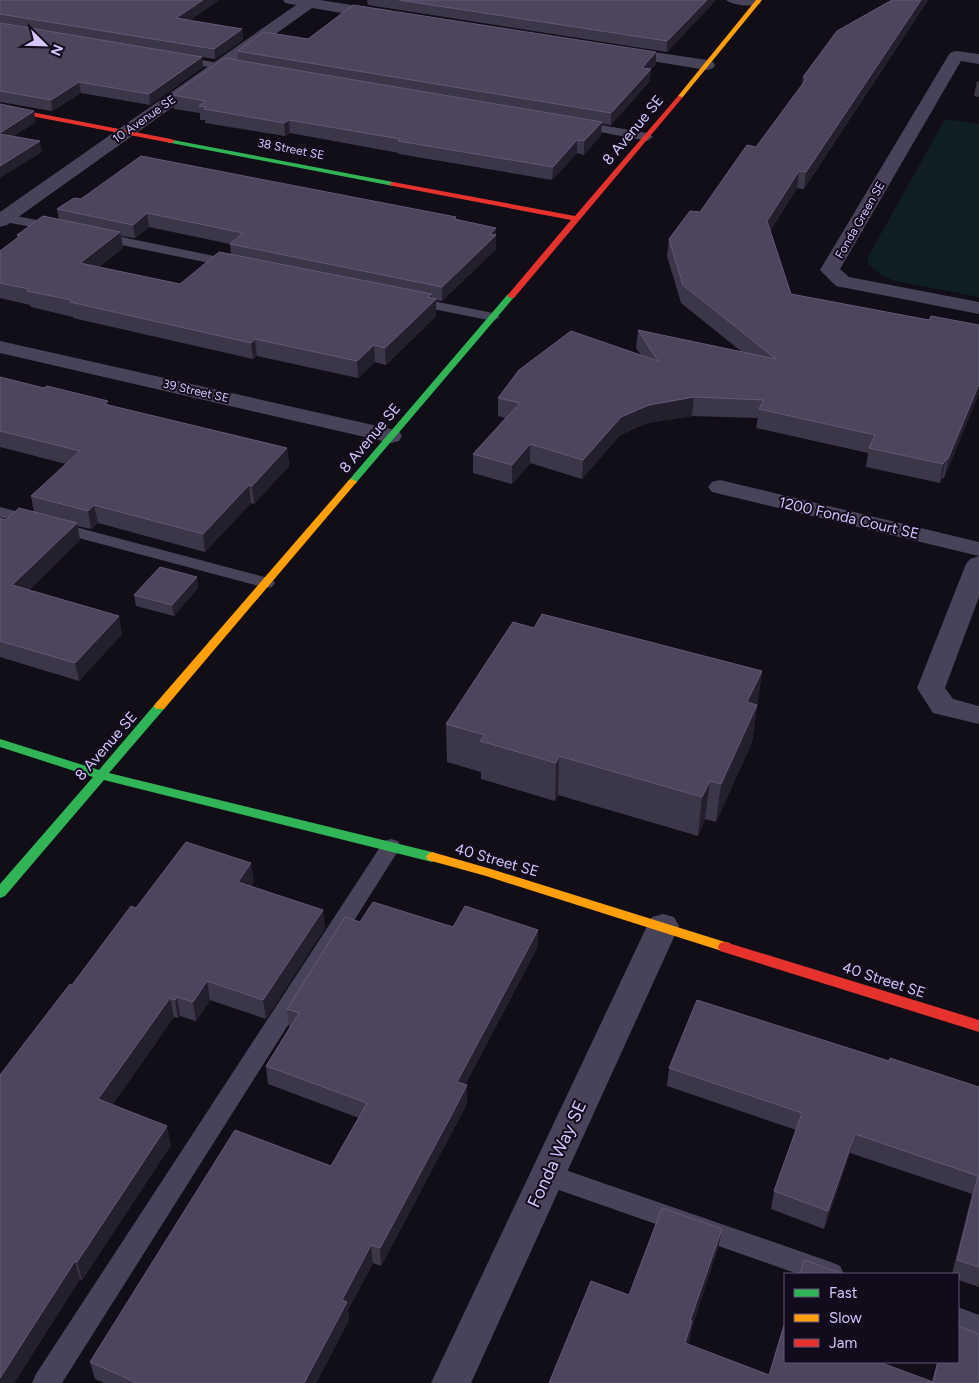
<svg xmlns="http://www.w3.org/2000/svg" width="979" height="1383" font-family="Figtree,sans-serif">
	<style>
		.green { fill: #0f1e23 }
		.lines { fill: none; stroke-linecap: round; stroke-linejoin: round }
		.lane { fill: #484359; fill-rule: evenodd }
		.street { fill: #484359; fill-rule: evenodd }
		.fast { fill: #30b455; fill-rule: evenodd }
		.slow { fill: #ff9f0a; fill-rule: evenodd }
		.jam { fill: #e5322d; fill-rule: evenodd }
		.wall { fill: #3c3649; fill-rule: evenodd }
		.shaded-wall { fill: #241f2d }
		.building { fill: #4c455c; stroke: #625976 }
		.labels { text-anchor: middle; stroke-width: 4; stroke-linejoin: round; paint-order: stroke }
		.far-street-label { font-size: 12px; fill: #d7c5ff; stroke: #110b1b }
		.street-label { font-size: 15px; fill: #d7c5ff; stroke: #110b1b }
		.near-street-label { font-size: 18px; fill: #d7c5ff; stroke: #110b1b }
	</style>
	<rect width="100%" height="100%" fill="#120e18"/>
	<path class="green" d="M945 119 979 124V297L895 281 883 276 868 264V257Z"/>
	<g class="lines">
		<path class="lane" d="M726 0H756L761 3C755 8 732 5 726 0Z
			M179 56 235 66 240 69 235 72 175 61 174 59 175 57Z
			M578 121 647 133 653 137 647 141 574 127 572 125 574 123Z
			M0 213 58 224 64 228 58 232 0 221Z
			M97 232 234 260 241 264 234 268 92 239 90 236Z
			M413 297 493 313 500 317 493 321 408 304 406 301Z
			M0 507 272 579 275 583 272 587 266 588 0 517Z
			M391 839 398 841 401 846 398 851 62 1383H32L36 1374 384 841Z
			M548 1164 831 1262 840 1266 844 1274H798L539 1183 536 1175 539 1167Z
			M958 1307 979 1315V1339L958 1331Z"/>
		<path class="street" d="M283 0H320L384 10 389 12 392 15 389 18 384 20 312 8 7 225 0 227V212L296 5 285 3Z
			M620 47 707 60 713 62 715 65 713 68 707 70 614 55 612 52 614 49Z
			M956 51 979 54V64L961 61 840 269 849 277 979 302V314L836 286 820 270 948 56 950 53Z
			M0 341 391 429 399 431 402 436 399 441 391 443 0 353Z
			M720 480 979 542V597L945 688 953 699 979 706V724L933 713 917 688 966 564 970 559 979 556 712 492 708 487 712 482Z
			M663 914 674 917 679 926 471 1383H431L647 926 652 917Z"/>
		<path class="fast" d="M168 139 393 182 397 184 393 186 171 143H168Z
			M508 294H511L515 296 355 484H349L347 482 349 480Z
			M160 702 164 703 166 706 164 709 109 773 432 852 436 854 438 857 436 860 432 862 104 780 5 896 0 898V884L93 777 0 747V739L99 770 156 703Z"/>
		<path class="slow" d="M756 0H762L682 98H678V96Z
			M352 479 357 482 355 484 164 709H156L154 706 156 703 349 480Z
			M432 852 491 869 725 942 730 943 732 947 730 951 725 952 486 876 428 860 426 857 428 854Z"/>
		<path class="jam" d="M678 96 683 97 514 298H511L507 296 571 220 393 186 389 184 393 182 575 216Z
			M0 106 171 139 175 141 171 143 0 110Z
			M725 942 979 1020V1032L720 951 718 947 720 943Z"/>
	</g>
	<path class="wall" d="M0 0H219L189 21 242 29 243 40 215 59 202 57 203 67 150 105 81 93 52 111 0 102Z
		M367 0H716L667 52 368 5Z
		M892 0H928L804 189 797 188 770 231 791 294 929 320 979 325V393L944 478H942L940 483 866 467 868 453 756 428 758 418 692 416 647 423 620 435 582 479 530 463 512 484 473 473V454L505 418 498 416V398L641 355 636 348 638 330 742 352 681 303 667 256 669 239 700 212 756 147 802 85 803 77Z
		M308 39 656 52V64L650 69V81L611 125 602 124 601 135 584 155 577 153 552 180 399 154V153L290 133 285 136 205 123V120H200V113L174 109 172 95 238 61 237 51Z
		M977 81 979 82V97L974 96Z
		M81 199 456 217V219L496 242V249L442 301 436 300V316L386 365 375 362 358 378 257 356 253 359 73 318V317L31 307 30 305 0 298V251L17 238V235L59 220 57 209ZM149 227 230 244 231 254 180 284 99 267 123 248 121 236 135 238Z
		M0 377 109 405 287 448 289 466 254 504 251 503 205 552 98 523 91 529 77 526 80 540 29 590 122 634 79 681 0 657V518L6 520 34 512 31 496 66 464 0 447Z
		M197 577 198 588 174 616 136 606 134 595Z
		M534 628 762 671 752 742 716 822 705 819 698 836 558 795 555 801 481 779V772L447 762 446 724Z
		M254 882 251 886 325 928 266 1019 210 1000 196 1021 180 1016 178 1018 174 1017 112 1105 171 1145 82 1280 80 1279 14 1383H0L72 985 136 908Z
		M360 922 453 927 538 930 537 948 465 1085H467V1103L452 1132 381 1266 373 1263 348 1310 349 1320 316 1383H104L95 1379 90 1362 331 1166 359 1118 268 1084 266 1066 290 1027H289L287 1009Z
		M889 1061 979 1087V1287L958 1280V1274H952L972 1194 850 1153 824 1229 771 1209 774 1191 796 1130 667 1086 669 1068Z
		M722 1229 718 1248 692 1327 688 1345 769 1375 785 1362 932 1382 937 1362H958L979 1383H549L629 1295Z"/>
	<path class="shaded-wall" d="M203 0H219L177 29 176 18Z
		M707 0H716L667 52V41Z
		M921 0H928L804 189 806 172Z
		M242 29 243 40 215 59 214 49Z
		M656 52V64L641 80 642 68Z
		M202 57 203 67 150 105 149 94Z
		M651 69 650 81 611 125V113Z
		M79 82 81 93 52 111 51 100Z
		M34 111 36 122 1 145 0 133Z
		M289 120 290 133 285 136 284 123Z
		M602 122 601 135 584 155V141Z
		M577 140V153L552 180 553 167Z
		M40 141 42 152 0 178V166Z
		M799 171 797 188 765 239 767 221Z
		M147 213 149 227 135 238 133 225Z
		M496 228V249L442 301V287Z
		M120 232 123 248 83 279 80 263Z
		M432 294V303L436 299V316L386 365 385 348Z
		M255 339 257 356 253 359 251 343Z
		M374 345 375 362 358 378 357 361Z
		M979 384V393L944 478 948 459Z
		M694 397 692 416 647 423 620 435 582 479 583 460 621 417 649 405Z
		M108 401 111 418 104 404Z
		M530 444V463L512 484V465Z
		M287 448 289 466 254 504 252 486Z
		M946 459 942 478 940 483 943 464Z
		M249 485 251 503 205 552 203 534Z
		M94 505 98 523 91 529 88 511Z
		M77 523 80 540 16 603 12 585Z
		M197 577 198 588 174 616 172 605Z
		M119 616 122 634 79 681 75 663Z
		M762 671 752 742 716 822 721 784 747 702Z
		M559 756 558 795 555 801 556 763Z
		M710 781 705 819 698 836 702 797Z
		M251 863 254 882 240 901 238 882Z
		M323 910 325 928 266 1019 263 1000Z
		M538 930 537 948 457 1100V1082Z
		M207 981 210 1000 196 1021 193 1002Z
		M177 997 180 1016 178 1018 175 1000Z
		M170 998 174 1017 103 1118 98 1099Z
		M467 1085V1103L452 1132 381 1266 380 1248Z
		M167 1126 171 1145 82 1280 77 1262Z
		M855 1134 850 1153 824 1229 828 1211Z
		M722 1229 718 1248 692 1327 690 1340 682 1362 685 1343 690 1321Z
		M371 1245 373 1263 348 1310 349 1320 316 1383H304L342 1300Z
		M75 1261 80 1279 14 1383H0V1378Z"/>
	<path class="building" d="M0 0H203L176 18 242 29 214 49 0 14Z
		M399 0H707L667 41Z
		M892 0H921L806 172 799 171 767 221 791 294 929 320 931 316 979 325V384L948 459H946L943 464 869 448 875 435 759 409 764 400 694 397 649 405 621 417 583 460 530 444 512 465 473 454 520 403 498 398 519 370 571 331 658 361 638 330 776 359 683 285 669 239 690 211 700 212 747 145 756 147 807 78 803 77 837 31Z
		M353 5 656 52 642 68 651 69 611 113 237 51 264 32 308 39Z
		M0 23 202 57 149 94 79 82 51 100 0 91Z
		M225 58 602 122 584 141 577 140 553 167 398 141 400 139 289 120 284 123 204 109 206 107 199 106 206 101 172 95Z
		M0 104 34 111 0 133Z
		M0 134 40 141 0 166Z
		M141 156 456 217 454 219 496 228 490 234 496 235 442 287 230 244 243 233 147 213 133 225 57 209 74 198 81 199Z
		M43 216 120 232 80 263 180 284 219 252 432 294 428 297 436 299 385 348 374 345 357 361 255 339 251 343 70 302 71 300 27 291 29 289 0 283V251L20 236 17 235Z
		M0 377 44 388 47 386 108 401 104 404 287 448 252 486 249 485 203 534 94 505 88 511 31 496 80 451 0 431Z
		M19 508 77 523 12 585 119 616 75 663 0 641V518L6 520Z
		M160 567 197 577 172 605 134 595Z
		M542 614 762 671 747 702 757 705 721 784 710 781 702 797 559 756 556 763 480 741 485 735 446 724 513 622 534 628Z
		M186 842 251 863 238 882 323 910 263 1000 207 981 193 1002 177 997 175 1000 170 998 98 1099 167 1126 77 1262 75 1261 0 1378V1075L70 984 72 985 131 906 136 908Z
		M373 902 453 927 465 906 538 930 457 1082 467 1085 452 1114 380 1248 371 1245 342 1300 347 1302 304 1383H137L90 1362 235 1130 331 1166 367 1103 266 1066 299 1013 287 1009 345 917 360 922Z
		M697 1000 889 1061 890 1058 979 1087V1267L957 1260 978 1176 855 1134 828 1211 774 1191 802 1113 669 1068Z
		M662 1208 722 1229 690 1321H692L685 1343 769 1375 785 1322V1362H879L933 1382 938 1362H958V1326L979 1334V1383H549L591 1281 629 1295Z
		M804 1260 844 1274H800Z"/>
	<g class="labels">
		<g class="far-street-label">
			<text transform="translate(144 119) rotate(-35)" y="4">10 Avenue SE</text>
			<text transform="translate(291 149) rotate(11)" y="4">38 Street SE</text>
			<text transform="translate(860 220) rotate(-60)" y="4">Fonda Green SE</text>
			<text transform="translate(196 391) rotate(13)" y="4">39 Street SE</text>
		</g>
		<g class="street-label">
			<text transform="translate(633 130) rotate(-50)" y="5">8 Avenue SE</text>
			<text transform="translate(370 438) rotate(-50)" y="5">8 Avenue SE</text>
			<text transform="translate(849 518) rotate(13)" y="5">1200 Fonda Court SE</text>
			<text transform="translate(106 746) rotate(-49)" y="5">8 Avenue SE</text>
			<text transform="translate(497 860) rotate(16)" y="5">40 Street SE</text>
			<text transform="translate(884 980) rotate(18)" y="5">40 Street SE</text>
		</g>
		<g class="near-street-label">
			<text transform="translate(557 1154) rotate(-65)" y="6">Fonda Way SE</text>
		</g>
	</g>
	<rect x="784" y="1273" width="175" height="90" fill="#110b1b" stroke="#605576"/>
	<rect x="794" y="1289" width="25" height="8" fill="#30b455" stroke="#605576"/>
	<text x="829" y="1298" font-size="15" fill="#d7c5ff">Fast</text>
	<rect x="794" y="1314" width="25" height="8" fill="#ff9f0a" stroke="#605576"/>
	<text x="829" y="1323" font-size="15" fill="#d7c5ff">Slow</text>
	<rect x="794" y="1339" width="25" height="8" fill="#e5322d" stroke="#605576"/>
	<text x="829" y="1348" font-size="15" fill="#d7c5ff">Jam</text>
	<g transform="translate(45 45) rotate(113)" stroke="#110b1b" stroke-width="4" paint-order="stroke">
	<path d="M0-4L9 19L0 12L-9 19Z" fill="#d7c5ff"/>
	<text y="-8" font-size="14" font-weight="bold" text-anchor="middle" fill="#d7c5ff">N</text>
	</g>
</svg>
